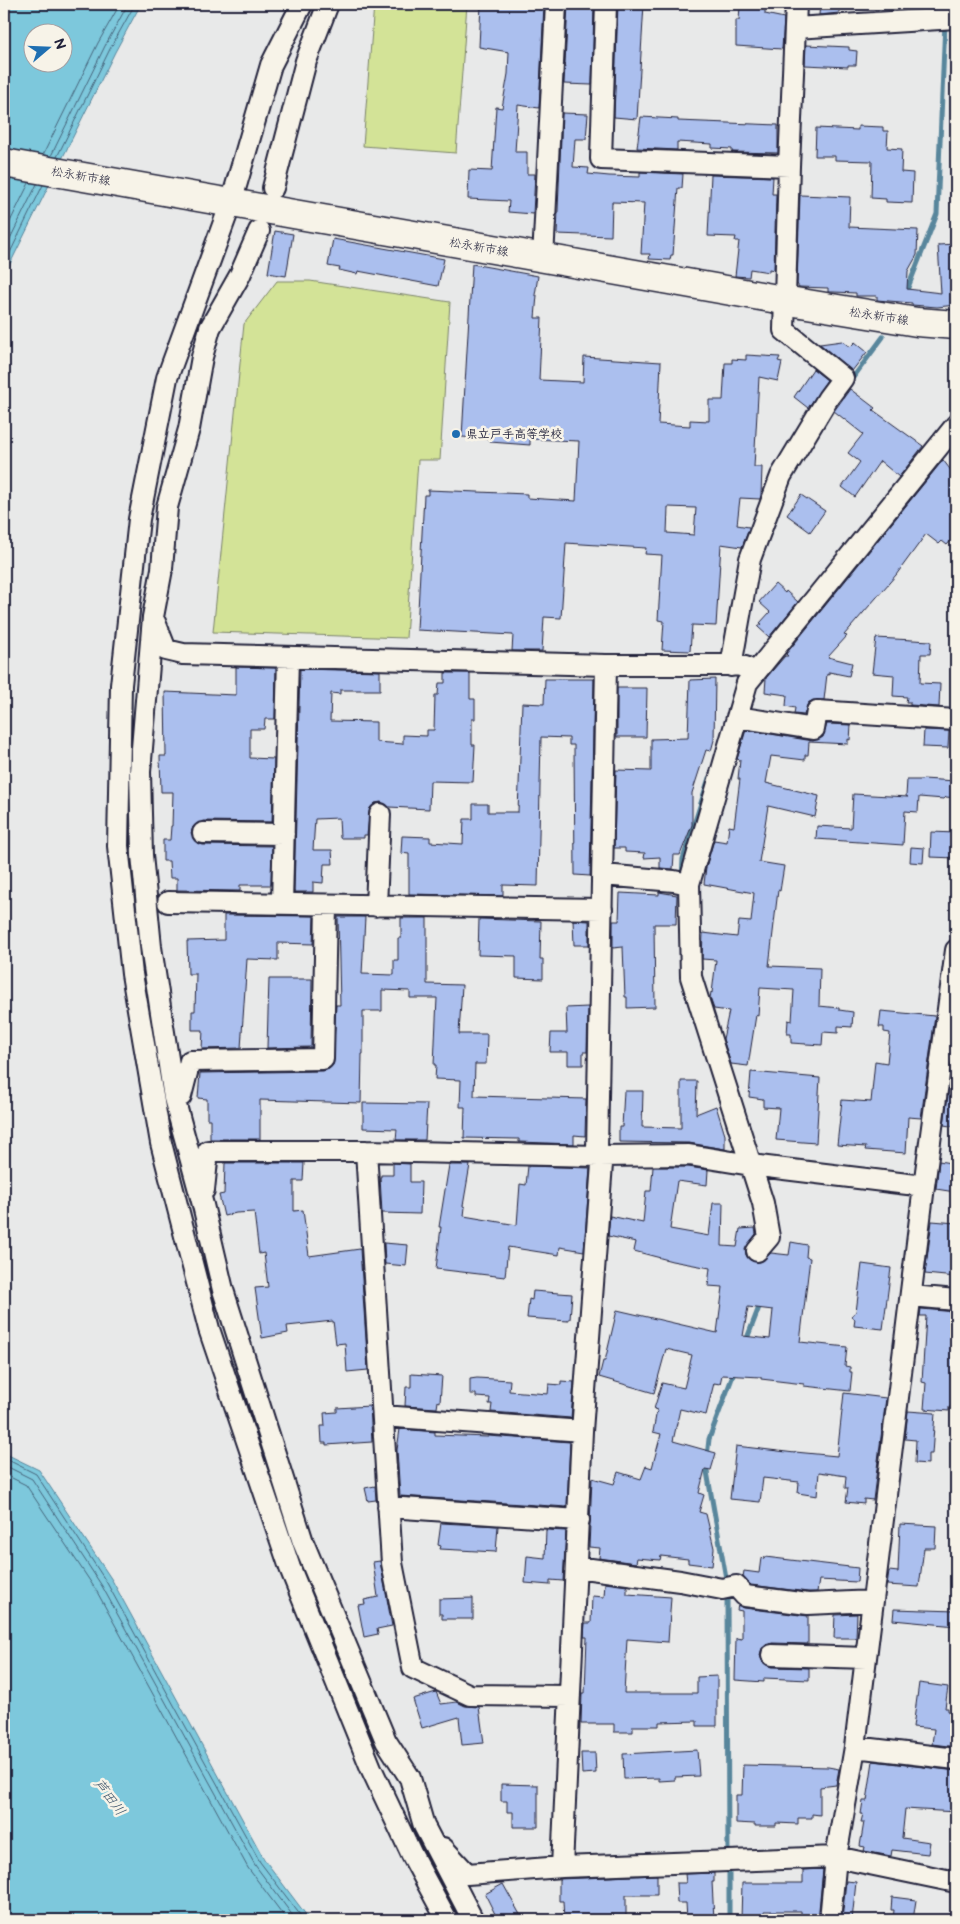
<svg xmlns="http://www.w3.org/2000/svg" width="960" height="1924" font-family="'Balsamiq Sans','Klee One',sans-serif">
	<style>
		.green { fill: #d3e397; stroke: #7a8269 }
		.water { fill: #7dc8dc; stroke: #59869c; fill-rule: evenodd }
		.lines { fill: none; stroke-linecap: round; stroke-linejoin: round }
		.shore { stroke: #46647b; stroke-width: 1 }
		.stream { stroke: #59869c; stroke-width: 5 }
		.building { fill: #abbfee; stroke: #22223b; fill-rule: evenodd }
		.minor-casing { stroke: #22223b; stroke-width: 24 }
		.secondary-casing { stroke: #22223b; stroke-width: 31 }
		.minor { stroke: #f7f3e8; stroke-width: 20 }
		.secondary { stroke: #f7f3e8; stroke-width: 28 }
		.poi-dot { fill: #1f6fb2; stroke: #f7f3e8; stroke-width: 2 }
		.labels { text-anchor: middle; stroke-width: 5; stroke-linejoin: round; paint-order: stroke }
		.street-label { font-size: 12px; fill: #22223b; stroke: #f7f3e8 }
		.poi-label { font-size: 12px; font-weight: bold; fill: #22223b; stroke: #f7f3e8; text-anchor: start }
		.water-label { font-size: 14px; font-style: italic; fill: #3d546b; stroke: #f7f3e8 }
	</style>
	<rect width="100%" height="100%" fill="#e8e9e9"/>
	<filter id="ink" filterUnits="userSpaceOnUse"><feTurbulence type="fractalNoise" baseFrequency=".02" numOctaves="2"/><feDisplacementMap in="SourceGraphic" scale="10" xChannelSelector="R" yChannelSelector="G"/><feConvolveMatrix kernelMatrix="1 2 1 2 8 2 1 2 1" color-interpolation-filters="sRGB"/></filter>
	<g filter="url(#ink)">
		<path class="green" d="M374 4H467L456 153 363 146Z
			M277 281H310L450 302 440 460H418L406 638 213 632 244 324Z"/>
		<path class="water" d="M4 4H141L115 52 4 276ZM32 32H62V62H32Z
			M4 1453 39 1470 112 1580 264 1859 310 1920H4Z"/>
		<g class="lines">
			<path class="shore" d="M43 155 98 43 120 4
				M51 156 105 46 128 4
				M57 157 110 49 135 4
				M4 234 29 183
				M4 251 37 184
				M4 265 43 185
				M4 1458 36 1474 107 1583 260 1862 304 1920
				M4 1465 32 1479 102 1586 255 1865 296 1920
				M4 1474 26 1485 96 1590 248 1868 287 1920"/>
			<path class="stream" d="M905 295 937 214 945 22
				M849 383 883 337
				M682 878 683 859 709 778
				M746 1341 761 1302
				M727 1584 706 1466 709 1439 735 1370
				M727 1593 728 1857
				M729 1865V1920"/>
		</g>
		<path class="building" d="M481 4H544L539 108 518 105 515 152H527V174H535L533 214 508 212 509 201 468 199 469 170 492 171 496 107 502 108 508 74 509 52 479 47Z
			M568 4H594L592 85 564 84Z
			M618 4H644L637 119 614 117Z
			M820 4H839V13L819 15Z
			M740 6 765 8V14L784 18 782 49 736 46V20H739Z
			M806 45 849 47V50L857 51 856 65H848V67L805 65Z
			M562 113 588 114 586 139H575L573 167 589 168 588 174 609 176 640 177V172L683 174 682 188H678L673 255H671L670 260 649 259 650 254H641L644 203 612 202 611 236 557 234Z
			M641 117 678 119V121L778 125V153L732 152V149L712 148V144L677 142V150L637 148Z
			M858 126 883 127V131H888L887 148 902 149 901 172 913 173 912 203 886 202V199L871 198 872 161 835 160V156H815L816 128 858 130Z
			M711 175 773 177 772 194H776L774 270 769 269V272L750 269 749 277 735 276 739 241H735L736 237 708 236Z
			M800 195 850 197 849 227 918 230 917 255 908 271 907 289 941 293 938 245 956 244V305L937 307 912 305V303L877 300V296H856V293L834 292H828V288L799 287 797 284Z
			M275 231 293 234 286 276 268 273Z
			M333 239 444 259 438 286 358 271 357 274 339 270 340 268 328 266Z
			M472 264 538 276 535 295H537L535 318H542L539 380 583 382 584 357 661 362 658 424 690 426V420L709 421V400H723L725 363H732V359L746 360V355L780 357 778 361 782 362 778 381 759 377 754 467H762L761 495 760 499 740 498 737 525 749 527V529L742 547 721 544 716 626 692 625 690 651 662 650 664 621 658 620 662 555 645 554 646 548 566 543 561 618 544 617 542 651H512L513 635 417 630 424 495H428V490L527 494V498L576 501 579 441 530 439V445L490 442V439L462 437ZM668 507 696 508 694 535 667 533Z
			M842 341 850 347 855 342 867 352 852 371 820 344Z
			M813 369 827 380 808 408 794 397Z
			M850 389 875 408 873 410 923 446 899 477 880 461 855 497 842 487 860 462 848 453 863 434 834 411Z
			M943 460 956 477V535L947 545 942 541 939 544 926 534 896 575 844 635 847 636 828 657 852 663 849 676 829 672V675L827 674 824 700H813L808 703 804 715 794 714 795 708 786 706 787 695 765 692 766 678 785 656H788L786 654Z
			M801 495 825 511 810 532 787 515Z
			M775 584 785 593 786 591 798 602 769 637 758 627 762 624 760 623 770 612 759 602Z
			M876 638 931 641 930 654H921L920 683 940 684 939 707 910 705V702H906L907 697 893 696 894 675 872 673Z
			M236 667 276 668 275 719H265L264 729H250V758L274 759 272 822 203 821 193 827 191 833 197 843 203 845 272 846 271 885H240V891L177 890V878H170L169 861H163V840H170L171 826H172L173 792H161L160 756H166L165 692 236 695Z
			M300 669 380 671V690H340V694L331 693 330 721 376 722V742L403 744V735L427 736V730H434L435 695H438L439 683H445V673H470V699H475V719H472V745H475L473 782 430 781 429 809 389 807 381 802 375 803 370 808 367 835H364V838H340L339 818 315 819 313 850H332L333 864H324L323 883 313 882V892H294Z
			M545 679H594L590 876 575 875 574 745H569V738L541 737 538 886 503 885V896L409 894V854L401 853 402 836 430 837V842L463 844 464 819H473V804H488V812H518L522 703 544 704Z
			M715 679 714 740 711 751 706 750 692 793V825L680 855H674L673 869 660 868V857L644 858 645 853 625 852V848H614L616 770 651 771V739L688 738 690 680Z
			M617 688H647L646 737H617Z
			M827 724 851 725 850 740 848 739V744L809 742 808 755H805V760L771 756 766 783 819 796 815 817 768 806 759 862 784 866 780 891 778 890 769 966 820 968 819 1006 839 1008V1010L853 1012 852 1027 838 1026V1033L823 1032 822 1045 791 1043V1034H787L788 1020 792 1021 794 990 760 988 758 1016 756 1015 748 1066 731 1064 723 1039 729 1011 714 1009 710 998 711 992 712 993 716 960 702 959 703 933 737 937 739 921 751 922 754 893 704 884 706 867 714 840 727 842 729 826 734 827 740 779H738L740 760 737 759 746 730 813 741 823 737Z
			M924 730 949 731 948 748 923 747Z
			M923 779 956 781V798L946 797 944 799 919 797 918 812 905 811 903 845 816 839 817 826 851 828 853 794 908 797 906 796 907 780H922Z
			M931 832 956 833V858L930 857Z
			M911 847 924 848 923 863 910 862Z
			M659 892 677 895 676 924H654L655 1007 627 1008V997H625L623 947 613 948V921H619L620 893 659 895Z
			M224 915 314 916 313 944 278 943V960L247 959 241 1048 202 1049 203 1030H192V1011H195L196 974H188L187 941 224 940Z
			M338 917H365L362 974 394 975V960H398V938H401V918H427V984L462 985 459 1034H487L486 1064H475L474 1096 586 1099 585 1136 574 1135V1144L519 1142V1139L464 1138 465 1107H460L461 1080 435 1079 436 1065H434L437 998H410V991L382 990V1011H363V1054H362L361 1103 260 1100V1139H210V1119H207V1099L198 1098 200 1073 323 1071 329 1069 333 1065 336 1005H340Z
			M479 919 541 921 540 959H543V979L516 978V956L478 955Z
			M573 920 589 921V945H574Z
			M269 979H312L311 1047 267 1048Z
			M588 1007 587 1052H583V1065H568V1052H550L551 1033H567L566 1008Z
			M881 1011 935 1016 921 1118 908 1117 906 1153 865 1150 866 1147 837 1145 842 1100 871 1102 875 1061 887 1063 890 1033 884 1032V1027H879Z
			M956 1037V1127L944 1125Z
			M751 1072 820 1078 816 1143 776 1140 779 1108 763 1107V1099L749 1097Z
			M681 1081H697L696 1114 716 1106 725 1135V1149L689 1143 619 1142V1127H622L624 1091H643L642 1127 681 1128Z
			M363 1103 427 1104 425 1140H396L397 1129 363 1128Z
			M939 1161 956 1164 955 1192 936 1189Z
			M225 1163H304L303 1181H294V1211L303 1210 309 1256 360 1249 368 1370 347 1372 345 1343 336 1344 333 1321 287 1326 288 1333 262 1338 255 1288 268 1287 264 1253 259 1254 254 1212 236 1213 224 1216 219 1195 224 1194Z
			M393 1163 410 1164V1182H421L420 1214 382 1213 380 1177H381V1175H393Z
			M449 1165H470L463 1206 465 1207 464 1216 517 1225 520 1184 526 1185 528 1166 590 1168 584 1251 560 1247 559 1255 508 1247 505 1277 436 1269 441 1227H439Z
			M653 1167H688L708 1170 707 1185 677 1181 670 1229 709 1236 713 1203H723L722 1246 737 1247 740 1229 755 1228 756 1234 745 1249 746 1255 750 1260 760 1262 771 1253 789 1255 791 1242 807 1245 806 1257 810 1258 800 1342 847 1347 845 1366 850 1367V1372H852L850 1391 804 1386V1384L761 1379V1377L722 1375 720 1384 714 1383 706 1415 680 1409 673 1441 716 1453 711 1470 705 1469 699 1493 704 1495 699 1512 706 1514 714 1548 712 1566 688 1563V1559L661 1556 660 1560 637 1558 636 1563 599 1558 600 1548 589 1547 592 1478 614 1484 618 1472 641 1479 646 1466 652 1468 661 1434 653 1432 657 1410 654 1409 662 1383 684 1388 692 1355 666 1349 654 1393 599 1377 603 1361H605L617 1310 717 1333 723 1287 708 1286 710 1268 672 1261 634 1251 636 1242 608 1236 610 1216 643 1223 646 1191H651ZM748 1307 773 1310 770 1339 743 1336Z
			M932 1221 956 1223V1277L925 1274Z
			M384 1243 408 1245 406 1266 385 1264Z
			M862 1264 891 1268 883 1329 854 1326 855 1319 851 1316 856 1312Z
			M533 1291 572 1294 570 1319H568V1321L527 1318 529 1299 532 1300Z
			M921 1309 956 1312 952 1387H956V1408L949 1407V1411L924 1409 926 1383 922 1382 926 1316H920Z
			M411 1374 442 1376 440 1402 438 1401 437 1408 405 1406 406 1387H411Z
			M477 1378 510 1380 509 1391 548 1394 549 1384 561 1385V1381L574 1382 571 1418 491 1412 492 1404H489L490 1398 476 1397V1394H470V1379Z
			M844 1393 886 1398 873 1500 864 1499V1504L846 1502 848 1488H845L846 1476 819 1472 817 1496 798 1493 799 1482 763 1478 760 1502 730 1499 736 1446 795 1453V1452L837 1456Z
			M370 1406 372 1442 326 1445V1443H322L321 1426H325L324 1413 337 1412V1408Z
			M908 1411 935 1413 932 1454H928V1464L915 1463 916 1440 905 1439Z
			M400 1429 435 1432V1435L488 1437V1436L570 1442 567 1507 400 1496 397 1450Z
			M375 1486 376 1500 368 1501 365 1488Z
			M441 1523 498 1526 496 1552 440 1549 441 1546 438 1545Z
			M900 1524 936 1526 935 1548H924L919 1587 887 1585 889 1571 898 1572Z
			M546 1530 566 1531 563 1581 550 1580V1585L525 1583 527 1556 545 1558Z
			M765 1557 858 1568 857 1582 819 1580 817 1592H808L751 1585 743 1577 744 1571 759 1573 761 1558 764 1559Z
			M380 1561 392 1626 377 1629 378 1634 364 1637 358 1605 365 1604 364 1600 378 1597 373 1562Z
			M605 1583 627 1586V1594L671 1597 668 1642 627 1639 624 1693H697V1677L717 1676V1726H697V1721L659 1722V1726H633V1732H614V1724H581L582 1693H585L587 1637H584L585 1623H591L592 1596 604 1597Z
			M473 1598V1619H442V1614H439V1599Z
			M738 1605 744 1608 808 1616V1644L772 1643 762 1648 760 1655 762 1661 771 1667 809 1668V1680L764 1678V1682L735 1680 736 1638 742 1639V1611L737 1610Z
			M894 1609 956 1611V1626L893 1620Z
			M857 1614 856 1638H834L835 1615Z
			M919 1683 948 1687 945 1708H948V1711L956 1712V1747L932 1744 934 1729 913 1727Z
			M436 1692 441 1704 457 1702 465 1706 479 1707 484 1743 462 1745 459 1717 422 1728 413 1699Z
			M697 1750 699 1776 675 1777V1780L659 1781V1778L624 1779 623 1754Z
			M581 1753H595L596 1773 582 1774Z
			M873 1761 956 1771V1812L905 1809 902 1838 930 1842 928 1854 892 1850 891 1856 864 1851 865 1847 860 1846 864 1822H861L863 1814H861L863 1801H867Z
			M743 1765 828 1767 839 1769 836 1785 820 1787V1815L812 1814V1818H798V1824L776 1823V1826H755V1824L736 1823V1795H742Z
			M501 1784 538 1785V1827H513V1812H507V1801H501Z
			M823 1869 818 1920H801V1911H764V1920H741L742 1883H803V1870Z
			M714 1873V1882H712L714 1920H687L686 1903H677L676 1883H686L685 1874Z
			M657 1875V1895H626V1920H564L563 1901H559V1879Z
			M846 1881 856 1882 852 1920H842Z
			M503 1884 523 1920H498L485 1894Z
			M892 1897 916 1900 913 1920H893L894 1910H891Z"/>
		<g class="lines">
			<g class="minor-casing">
				<path id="minor" d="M302 4 271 65 231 203 167 378 139 519 121 685 118 846 132 974 161 1143 209 1329 290 1568 371 1768 412 1855 447 1920
					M606 4 601 159 789 166
					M795 28 956 18
					M273 188 306 61 328 4
					M259 231 240 275 210 328 202 357 189 429 167 507 162 569 153 617 140 772 142 855 151 947 174 1098 203 1205 223 1290 303 1542 386 1741 410 1778 424 1826 473 1920
					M543 259 556 4
					M155 622 166 650 183 654 606 665H736L745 667 756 672 956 425
					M731 666 750 559 781 476 828 398 843 378 784 330 789 166 796 4
					M756 672 747 683 689 884 691 977 763 1203 769 1237 757 1251
					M737 717 814 729 817 711 956 720
					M203 833 284 834
					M603 875 674 881 689 884
					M168 902 602 909
					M282 904 288 657
					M376 906 380 814
					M174 1098 181 1096 190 1061 323 1059 326 905
					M366 1151 392 1563 413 1668 470 1695 570 1696
					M204 1190 208 1151H366L599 1156 689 1155 751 1165 924 1186
					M911 1296 956 1300
					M383 1416 582 1431
					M388 1507 579 1520
					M576 1567 680 1581 722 1589 736 1586 745 1596 808 1604 873 1601
					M772 1655 866 1658
					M855 1747 956 1759
					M443 1848 467 1874 562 1867 836 1857 956 1882
					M562 1867 582 1431 602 1164 597 1151 606 665
					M830 1920 836 1857 855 1747 924 1186 956 950"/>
			</g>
			<g class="secondary-casing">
				<path id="secondary" d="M4 163 783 300 917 322 956 325"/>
			</g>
			<use href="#minor" class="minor"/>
			<use href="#secondary" class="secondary"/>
		</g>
	</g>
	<circle class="poi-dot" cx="456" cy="434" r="5"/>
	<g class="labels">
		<g class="street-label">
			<text transform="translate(81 176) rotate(10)" y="4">松永新市線</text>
			<text transform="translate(479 247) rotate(10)" y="4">松永新市線</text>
			<text transform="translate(879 316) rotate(9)" y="4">松永新市線</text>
		</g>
		<g class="poi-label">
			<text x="466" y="438">県立戸手高等学校</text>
		</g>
		<g class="water-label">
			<text transform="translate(110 1797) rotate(53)" y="5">芦田川</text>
		</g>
	</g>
	<rect width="960" height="1924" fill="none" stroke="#f7f3e8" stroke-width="20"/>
	<rect x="10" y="10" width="940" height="1904" fill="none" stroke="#22223b" stroke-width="2" filter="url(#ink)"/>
	<g transform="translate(48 48) rotate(71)"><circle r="24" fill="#f7f3e8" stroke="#a29fa3"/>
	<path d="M0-4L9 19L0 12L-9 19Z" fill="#1f6fb2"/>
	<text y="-8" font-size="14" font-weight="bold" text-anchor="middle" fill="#22223b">N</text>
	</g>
</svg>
